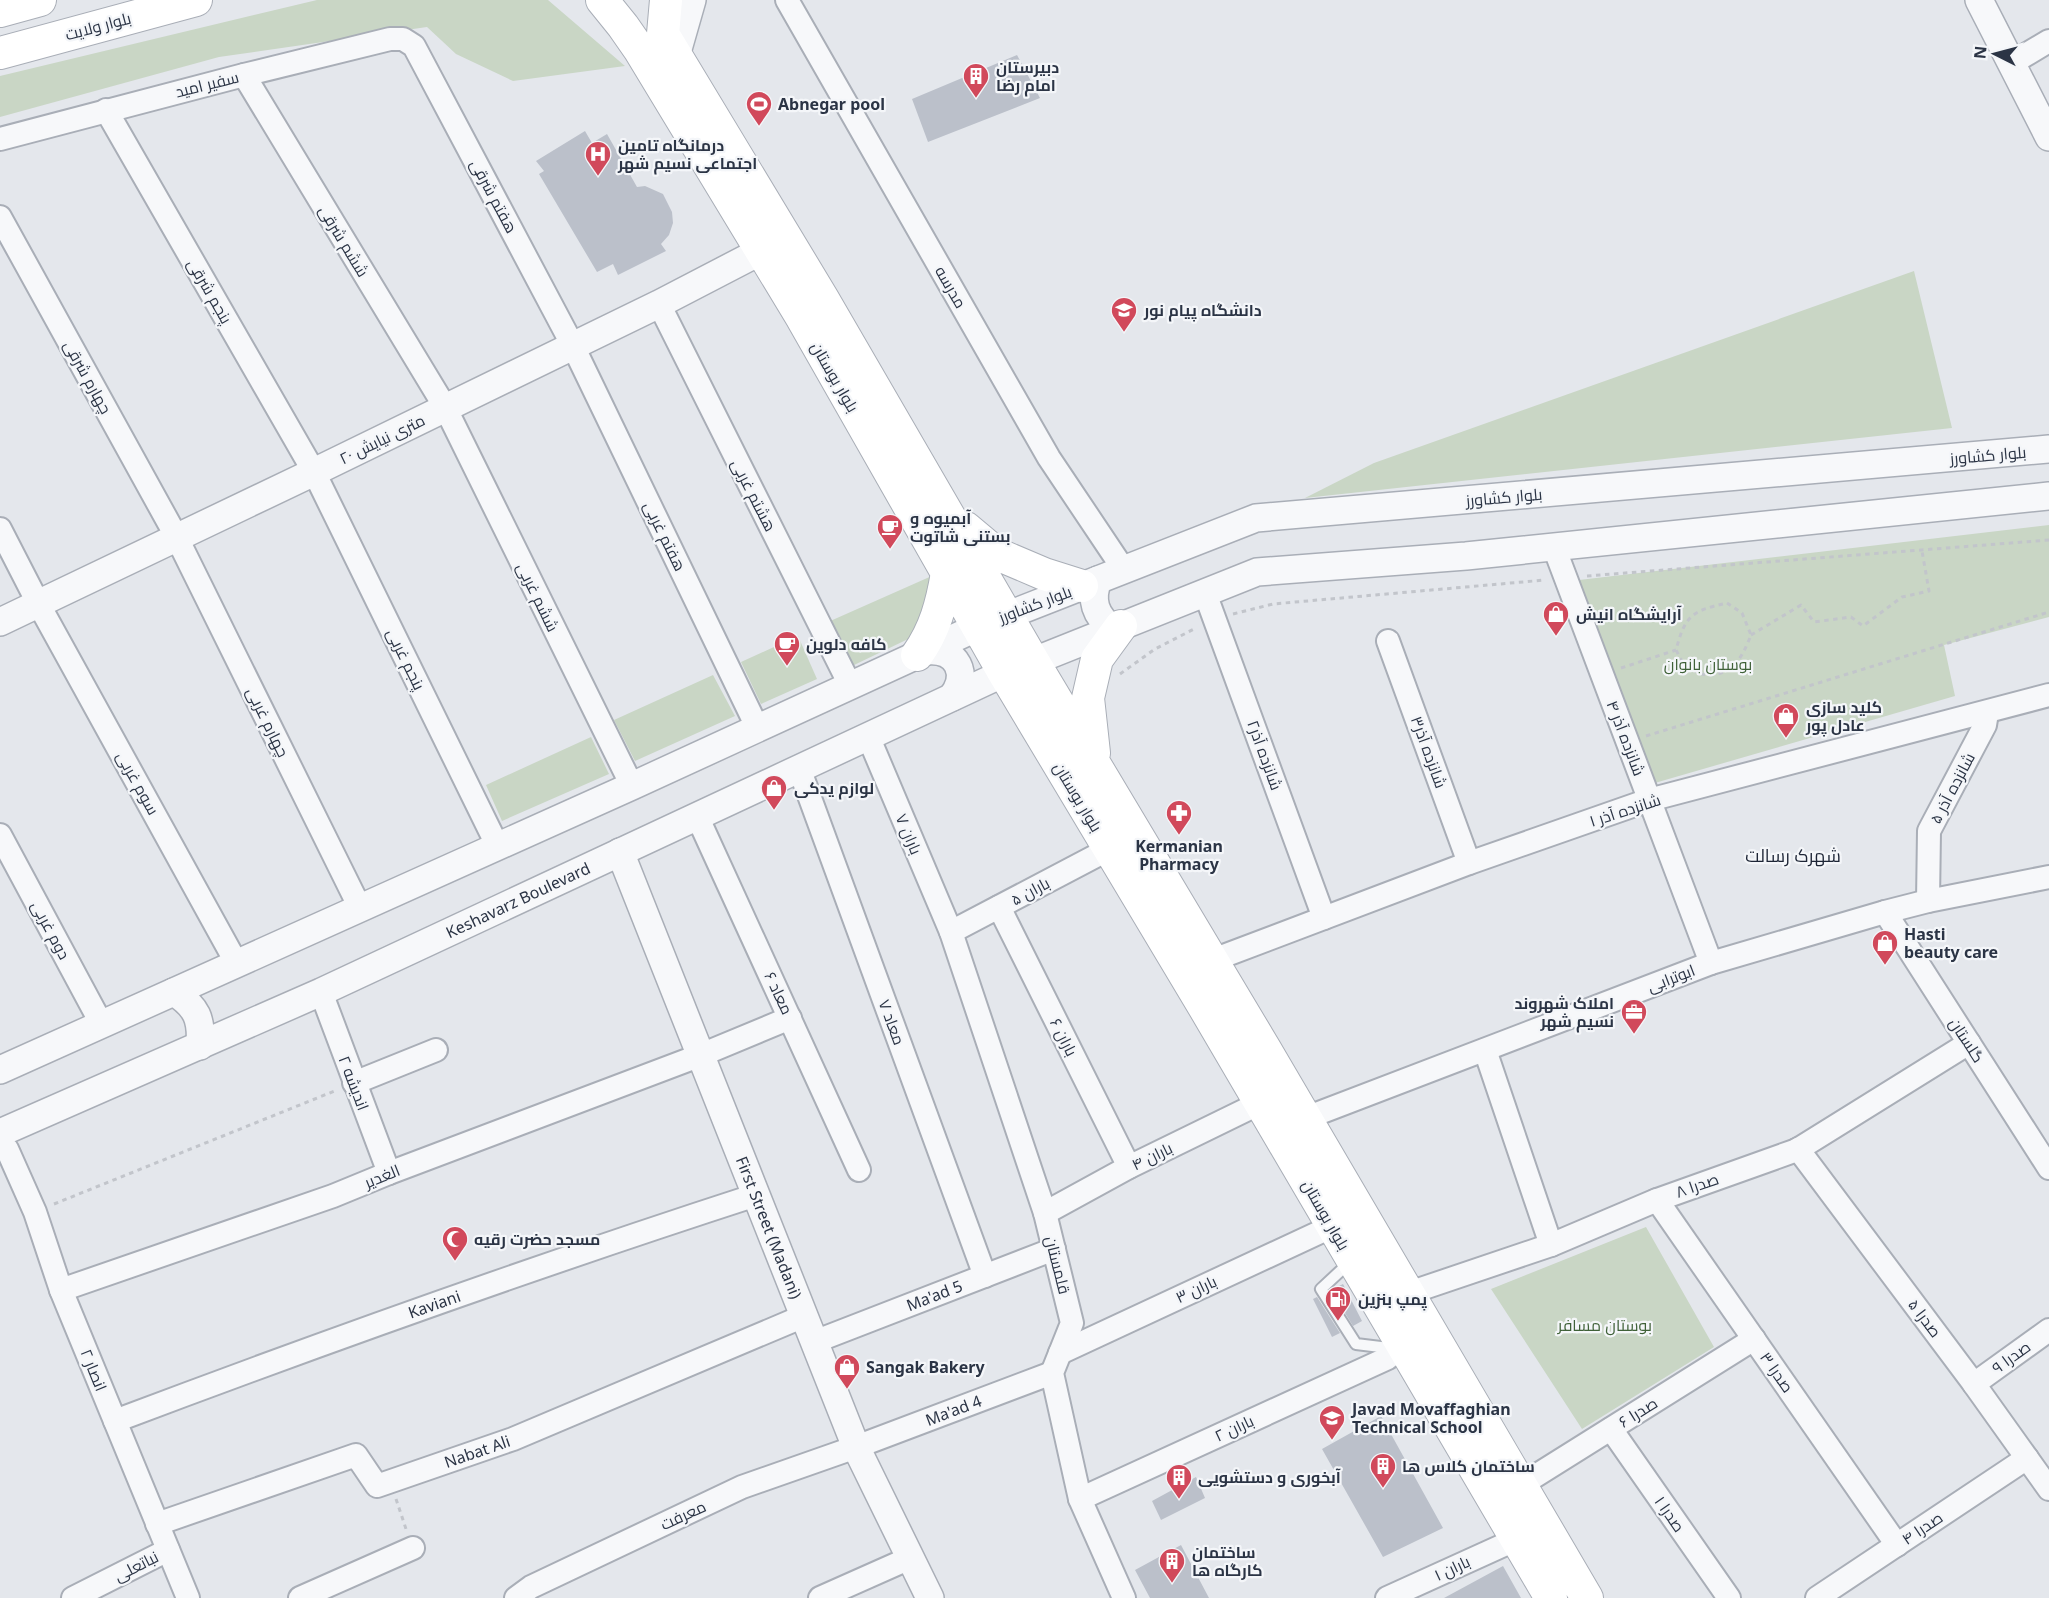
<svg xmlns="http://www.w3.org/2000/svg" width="2049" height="1598" font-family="'Noto Sans',Cairo,sans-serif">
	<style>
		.green { fill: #c9d6c5 }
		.building { fill: #bbc0ca }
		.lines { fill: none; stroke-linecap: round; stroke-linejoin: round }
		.service-casing { stroke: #a9aeb7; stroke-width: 14 }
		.minor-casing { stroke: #a9aeb7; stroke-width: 26 }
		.tertiary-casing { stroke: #a9aeb7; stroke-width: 30 }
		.secondary-casing { stroke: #a9aeb7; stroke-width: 34 }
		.path { stroke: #c2c5cb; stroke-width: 3; stroke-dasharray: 4.5 4.5; stroke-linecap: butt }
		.service { stroke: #f7f8fa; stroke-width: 10 }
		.minor { stroke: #f7f8fa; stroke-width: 22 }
		.tertiary { stroke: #f7f8fa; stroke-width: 27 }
		.secondary { stroke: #fff; stroke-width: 32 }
		.labels { text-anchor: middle; stroke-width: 4.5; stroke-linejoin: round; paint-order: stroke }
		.street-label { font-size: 16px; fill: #2b3445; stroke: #f4f6f9 }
		.poi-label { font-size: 16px; font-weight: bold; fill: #2b3445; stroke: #f4f6f9; text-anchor: start }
		.park-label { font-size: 16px; fill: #3f6138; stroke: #f4f6f9 }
		.neighbourhood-label { font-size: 18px; fill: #1d2536; stroke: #f4f6f9 }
	</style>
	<rect width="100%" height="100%" fill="#e4e7ec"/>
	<path class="green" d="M317 0H548L625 66 513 81 456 54 427 27 219 57 0 117V76Z
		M1914 271 1952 428 1305 498 1374 463Z
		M2049 525V617L1944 645 1955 696 1641 787 1579 580Z
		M934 575 956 616 852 666 828 622Z
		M798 636 817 679 761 704 741 662Z
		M713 675 735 716 635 761 614 720Z
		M591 737 609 774 502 821 486 785Z
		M1646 1227 1714 1347 1582 1429 1491 1289Z"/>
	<path class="building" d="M1017 55 1040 98 928 142 912 99Z
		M585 131 592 143 607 134 637 187 645 186 663 194 672 212 673 223 669 235 661 244 666 251 618 275 613 264 597 272 539 174 544 171 536 161Z
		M1343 1284 1362 1321 1353 1326 1331 1290Z
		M1317 1297 1340 1333 1332 1337 1313 1299Z
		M1381 1416 1443 1528 1383 1557 1322 1449Z
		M1196 1477 1205 1498 1161 1520 1152 1501Z
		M1181 1545 1209 1598H1150L1135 1570Z
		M1503 1566 1521 1598H1444Z"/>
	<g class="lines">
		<g class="service-casing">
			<path id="service" d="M1350 1262 1321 1289 1356 1344 1397 1349"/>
		</g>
		<g class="minor-casing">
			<g id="minor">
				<path d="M787 0 1049 458 1124 570"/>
				<path d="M2012 63 2049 41"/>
				<path d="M244 75 445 407 632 786"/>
				<path d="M106 110 314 472 497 845"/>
				<path d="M0 139 244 75 390 39H403L414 46 573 346 757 727"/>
				<path d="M0 217 176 536 360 908"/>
				<path d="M659 304 850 685"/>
				<path d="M0 529 38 603 237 964"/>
				<path d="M1554 547 1711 963"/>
				<path d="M1205 593 1324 918"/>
				<path d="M1388 641 1469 863"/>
				<path d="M868 736 951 932 1045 1213 1072 1323 1052 1373 1080 1499 1124 1598"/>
				<path d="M799 768 985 1276"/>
				<path d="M697 816 859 1170"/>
				<path d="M0 835 102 1025"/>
				<path d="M1928 901 1929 831 1985 725 1987 713"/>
				<path d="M999 907 1129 1167"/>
				<path d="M1885 912 2049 1168"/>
				<path d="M951 932 1109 849"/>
				<path d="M1213 960 1469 863 1649 800 2049 695"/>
				<path d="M321 992 389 1173"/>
				<path d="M1485 1050 1551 1245"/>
				<path d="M354 1083 436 1050"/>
				<path d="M1306 1118 1711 963 1885 912 1928 901 2049 877"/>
				<path d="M0 1145 7 1149 35 1212 61 1290 188 1598"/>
				<path d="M1798 1149 1974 1384 2049 1489"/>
				<path d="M1657 1200 1897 1545"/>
				<path d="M1045 1213 1129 1167 1260 1103"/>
				<path d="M61 1290 333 1196 389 1173 701 1055 790 1018"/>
				<path d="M1409 1293 1551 1245 1657 1200 1797 1150 1969 1043"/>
				<path id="s1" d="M814 1342 1054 1249"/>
				<path d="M1060 1353 1333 1226"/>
				<path d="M1974 1384 2049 1330"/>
				<path id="s2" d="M115 1421C327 1341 540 1265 756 1195"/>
				<path d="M1611 1429 1729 1598"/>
				<path d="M1521 1485 1754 1339"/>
				<path d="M1080 1499 1388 1358"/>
				<path id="s3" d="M157 1524 356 1455 377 1486 513 1439 804 1316"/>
				<path d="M73 1598 168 1550"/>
				<path d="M300 1598 413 1548"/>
				<path id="s4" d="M516 1598 531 1587 742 1487 856 1447 1052 1373"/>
				<path d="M820 1598 910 1558"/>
				<path d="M1387 1598 1517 1539"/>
				<path d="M1817 1598 2027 1458"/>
			</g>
		</g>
		<g class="tertiary-casing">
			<g id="tertiary">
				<path d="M1979 0 2049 137"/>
				<path d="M676 56 692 0"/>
				<path d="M1098 580C1090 600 1095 616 1113 629"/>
				<path d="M0 622 314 472 659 304 761 251"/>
				<path d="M928 651C957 649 970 674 952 697"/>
				<path id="s5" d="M620 852 856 1447 930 1598"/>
				<path d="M174 992C197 1007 202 1019 200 1046"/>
				<path d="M0 1070 632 786 978 627 1256 518 2049 449"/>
				<path id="s6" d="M0 1133 321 992 1004 673 1257 572 1466 556 2049 496"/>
			</g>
		</g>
		<g class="secondary-casing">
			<path id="secondary" d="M602 0 623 26 639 49 802 318 1004 673 1204 1007 1551 1598
				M666 0 663 34 823 299 1033 661 1265 1049 1587 1598
				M0 11 40 0
				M0 53 196 0
				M966 528 997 554 1044 574 1082 586
				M917 655C935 630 942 603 947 573
				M1094 753 1088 698 1097 659 1121 626"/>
		</g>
		<path class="path" d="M1587 576 2049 540
			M1727 603 1742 613 1751 635C1743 655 1734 675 1708 675 1701 675 1692 669 1685 667L1676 650C1685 616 1691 611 1727 603Z
			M1233 614 1273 604 1545 580
			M1751 635 1801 605 1814 622 1851 617 1863 626 1902 597 1929 591 1922 551
			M1621 668 1676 650
			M1120 674 1155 649 1196 628
			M1646 736 2049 612
			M54 1204 337 1090
			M396 1499 406 1529"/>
		<use href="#service" class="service"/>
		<use href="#minor" class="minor"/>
		<use href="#tertiary" class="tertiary"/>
		<use href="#secondary" class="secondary"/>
	</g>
	<defs>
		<g id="building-pin" transform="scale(1.35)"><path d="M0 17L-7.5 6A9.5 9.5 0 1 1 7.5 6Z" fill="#d1495b" stroke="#f4f6f9"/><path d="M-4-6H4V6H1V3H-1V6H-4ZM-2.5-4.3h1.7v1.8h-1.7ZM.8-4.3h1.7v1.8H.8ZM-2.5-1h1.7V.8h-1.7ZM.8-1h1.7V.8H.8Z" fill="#fff"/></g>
		<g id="stadium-pin" transform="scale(1.35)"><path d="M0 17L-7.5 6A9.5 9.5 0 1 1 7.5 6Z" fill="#d1495b" stroke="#f4f6f9"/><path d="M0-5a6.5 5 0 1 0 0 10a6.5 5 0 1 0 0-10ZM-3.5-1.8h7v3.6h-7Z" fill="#fff"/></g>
		<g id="hospital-pin" transform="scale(1.35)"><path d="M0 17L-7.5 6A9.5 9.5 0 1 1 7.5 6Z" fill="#d1495b" stroke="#f4f6f9"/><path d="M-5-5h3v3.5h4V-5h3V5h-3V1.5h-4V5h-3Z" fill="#fff"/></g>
		<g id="university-pin" transform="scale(1.35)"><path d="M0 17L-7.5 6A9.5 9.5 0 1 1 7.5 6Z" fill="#d1495b" stroke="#f4f6f9"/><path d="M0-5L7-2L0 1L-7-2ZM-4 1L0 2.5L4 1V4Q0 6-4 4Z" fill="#fff"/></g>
		<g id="cafe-pin" transform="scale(1.35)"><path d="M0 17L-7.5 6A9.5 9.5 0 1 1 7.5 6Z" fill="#d1495b" stroke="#f4f6f9"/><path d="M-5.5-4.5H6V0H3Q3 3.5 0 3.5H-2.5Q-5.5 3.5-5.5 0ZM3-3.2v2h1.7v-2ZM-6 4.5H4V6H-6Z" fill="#fff"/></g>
		<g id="shop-pin" transform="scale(1.35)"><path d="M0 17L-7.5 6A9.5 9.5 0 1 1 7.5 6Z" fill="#d1495b" stroke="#f4f6f9"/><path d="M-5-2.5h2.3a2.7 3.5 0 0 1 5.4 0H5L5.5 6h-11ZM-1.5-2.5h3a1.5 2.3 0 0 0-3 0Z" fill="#fff"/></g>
		<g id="pharmacy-pin" transform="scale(1.35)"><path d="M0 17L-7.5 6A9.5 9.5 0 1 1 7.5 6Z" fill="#d1495b" stroke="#f4f6f9"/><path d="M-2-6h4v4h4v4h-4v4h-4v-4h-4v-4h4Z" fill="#fff"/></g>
		<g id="office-pin" transform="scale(1.35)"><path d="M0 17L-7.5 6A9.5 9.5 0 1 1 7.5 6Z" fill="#d1495b" stroke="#f4f6f9"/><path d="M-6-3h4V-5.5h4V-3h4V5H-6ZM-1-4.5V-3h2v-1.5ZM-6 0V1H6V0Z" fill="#fff"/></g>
		<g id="mosque-pin" transform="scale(1.35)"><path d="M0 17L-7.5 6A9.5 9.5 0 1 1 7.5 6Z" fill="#d1495b" stroke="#f4f6f9"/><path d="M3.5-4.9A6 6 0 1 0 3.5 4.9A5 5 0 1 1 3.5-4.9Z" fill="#fff"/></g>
		<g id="fuel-pin" transform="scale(1.35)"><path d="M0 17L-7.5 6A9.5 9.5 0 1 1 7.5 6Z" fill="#d1495b" stroke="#f4f6f9"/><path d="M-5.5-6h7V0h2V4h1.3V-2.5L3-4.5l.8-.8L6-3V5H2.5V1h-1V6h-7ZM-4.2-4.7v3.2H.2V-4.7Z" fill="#fff"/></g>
		<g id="school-pin" transform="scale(1.35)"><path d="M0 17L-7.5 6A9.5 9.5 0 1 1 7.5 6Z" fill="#d1495b" stroke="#f4f6f9"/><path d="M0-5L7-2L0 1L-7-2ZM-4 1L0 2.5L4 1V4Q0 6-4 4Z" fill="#fff"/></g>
	</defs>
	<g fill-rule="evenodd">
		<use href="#building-pin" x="976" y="76"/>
		<use href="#stadium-pin" x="759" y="104"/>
		<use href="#hospital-pin" x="598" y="154"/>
		<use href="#university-pin" x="1124" y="310"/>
		<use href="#cafe-pin" x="890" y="527"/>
		<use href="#shop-pin" x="1556" y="614"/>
		<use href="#cafe-pin" x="787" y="644"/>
		<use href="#shop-pin" x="1786" y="716"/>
		<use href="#shop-pin" x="774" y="788"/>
		<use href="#pharmacy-pin" x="1179" y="813"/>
		<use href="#shop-pin" x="1885" y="943"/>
		<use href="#office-pin" x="1634" y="1012"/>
		<use href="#mosque-pin" x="455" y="1239"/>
		<use href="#fuel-pin" x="1338" y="1299"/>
		<use href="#shop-pin" x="847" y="1367"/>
		<use href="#school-pin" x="1332" y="1418"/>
		<use href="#building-pin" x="1383" y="1466"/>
		<use href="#building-pin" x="1179" y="1477"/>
		<use href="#building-pin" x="1172" y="1561"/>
	</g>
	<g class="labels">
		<g class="street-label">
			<text transform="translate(98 26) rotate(-15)" y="6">بلوار ولایت</text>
			<text transform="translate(207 84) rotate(-14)" y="6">سفیر امید</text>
			<text transform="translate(494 196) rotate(62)" y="6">هفتم شرقی</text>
			<text transform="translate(344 241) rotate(59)" y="6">ششم شرقی</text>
			<text transform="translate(951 287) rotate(60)" y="6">مدرسه</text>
			<text transform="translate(210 291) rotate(60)" y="6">پنجم شرقی</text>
			<text transform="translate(88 377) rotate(61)" y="6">چهارم شرقی</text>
			<text transform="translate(835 377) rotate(60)" y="6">بلوار بوستان</text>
			<text transform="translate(382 439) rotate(-26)" y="6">۲۰ متری نیایش</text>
			<text transform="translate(1988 455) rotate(-5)" y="6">بلوار کشاورز</text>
			<text transform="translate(754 495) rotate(63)" y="6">هشتم غربی</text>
			<text transform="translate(1504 497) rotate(-5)" y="6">بلوار کشاورز</text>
			<text transform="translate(665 536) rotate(64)" y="6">هفتم غربی</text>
			<text transform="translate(538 597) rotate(64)" y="6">ششم غربی</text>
			<text transform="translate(1035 604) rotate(-21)" y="6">بلوار کشاورز</text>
			<text transform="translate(406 659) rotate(64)" y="6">پنجم غربی</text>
			<text transform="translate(268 722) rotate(64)" y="6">چهارم غربی</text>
			<text transform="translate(1626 738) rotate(69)" y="6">شانزده آذر ۴</text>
			<text transform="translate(1429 752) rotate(70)" y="6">شانزده آذر۳</text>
			<text transform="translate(1265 755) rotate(70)" y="6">شانزده آذر۲</text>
			<text transform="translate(138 783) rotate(61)" y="6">سوم غربی</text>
			<text transform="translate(1952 788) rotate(-62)" y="6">شانزده آذر ۵</text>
			<text transform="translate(1078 797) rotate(59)" y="6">بلوار بوستان</text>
			<text transform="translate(1625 810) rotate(-18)" y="6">شانزده آذر ۱</text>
			<text transform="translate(909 834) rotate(67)" y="6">باران ۷</text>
			<text transform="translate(1030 891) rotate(-28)" y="6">باران ۵</text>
			<text dy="6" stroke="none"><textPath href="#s6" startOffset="568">Keshavarz Boulevard</textPath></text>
			<text transform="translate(51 930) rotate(62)" y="6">دوم غربی</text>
			<text transform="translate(1671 978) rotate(-21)" y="6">ابوترابی</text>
			<text transform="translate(779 993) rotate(65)" y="6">معاد ۶</text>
			<text transform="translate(892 1022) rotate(70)" y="6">معاد ۷</text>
			<text transform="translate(1064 1037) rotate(63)" y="6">باران ۶</text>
			<text transform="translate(1967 1040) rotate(57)" y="6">گلستان</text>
			<text transform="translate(354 1083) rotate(69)" y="6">اندیشه ۲</text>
			<text transform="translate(1152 1156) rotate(-26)" y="6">باران ۴</text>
			<text transform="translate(382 1176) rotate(-22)" y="6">الغدیر</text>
			<text transform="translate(1697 1185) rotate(-19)" y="6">صدرا ۸</text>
			<text transform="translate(1326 1215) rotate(60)" y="6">بلوار بوستان</text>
			<text dy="6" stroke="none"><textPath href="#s5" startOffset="404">First Street (Madani)</textPath></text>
			<text transform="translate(1058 1265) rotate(76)" y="6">قلمستان</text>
			<text transform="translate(1196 1289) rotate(-25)" y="6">باران ۳</text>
			<text dy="6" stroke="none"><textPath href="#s1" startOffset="129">Ma'ad 5</textPath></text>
			<text dy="6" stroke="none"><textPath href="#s2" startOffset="340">Kaviani</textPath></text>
			<text transform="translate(1925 1318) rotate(53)" y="6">صدرا ۵</text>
			<text transform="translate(2011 1357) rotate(-36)" y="6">صدرا ۹</text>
			<text transform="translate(94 1370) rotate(68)" y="6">انصار ۲</text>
			<text transform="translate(1777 1372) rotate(55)" y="6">صدرا ۳</text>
			<text dy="6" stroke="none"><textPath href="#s4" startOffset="477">Ma'ad 4</textPath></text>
			<text transform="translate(1638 1412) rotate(-32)" y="6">صدرا ۶</text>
			<text transform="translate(1234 1428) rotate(-25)" y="6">باران ۲</text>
			<text dy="6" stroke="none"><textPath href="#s3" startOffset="354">Nabat Ali</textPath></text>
			<text transform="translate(1670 1514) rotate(55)" y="6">صدرا ۱</text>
			<text transform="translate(683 1515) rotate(-25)" y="6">معرفت</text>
			<text transform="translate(1922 1528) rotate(-34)" y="6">صدرا ۴</text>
			<text transform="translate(136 1566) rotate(-27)" y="6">نباتعلی</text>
			<text transform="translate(1452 1568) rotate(-25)" y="6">باران ۱</text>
		</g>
		<g class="poi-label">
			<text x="996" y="73">دبیرستان<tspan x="996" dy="18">امام رضا</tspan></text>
			<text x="778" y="110">Abnegar pool</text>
			<text x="618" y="151">درمانگاه تامین<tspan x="618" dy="18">اجتماعی نسیم شهر</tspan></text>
			<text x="1144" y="316">دانشگاه پیام نور</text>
			<text x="910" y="524">آبمیوه و<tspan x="910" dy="18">بستنی شاتوت</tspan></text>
			<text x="1576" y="620">آرایشگاه انیش</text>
			<text x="806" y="650">کافه دلوین</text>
			<text x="1806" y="713">کلید سازی<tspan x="1806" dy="18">عادل پور</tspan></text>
			<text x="794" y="794">لوازم یدکی</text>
			<text x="1179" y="852" text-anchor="middle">Kermanian<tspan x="1179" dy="18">Pharmacy</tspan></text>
			<text x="1904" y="940">Hasti<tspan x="1904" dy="18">beauty care</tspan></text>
			<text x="1614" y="1009" text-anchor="end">املاک شهروند<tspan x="1614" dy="18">نسیم شهر</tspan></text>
			<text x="474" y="1245">مسجد حضرت رقیه</text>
			<text x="1358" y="1305">پمپ بنزین</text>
			<text x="866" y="1373">Sangak Bakery</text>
			<text x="1352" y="1415">Javad Movaffaghian<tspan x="1352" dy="18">Technical School</tspan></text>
			<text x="1402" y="1472">ساختمان کلاس ها</text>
			<text x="1198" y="1483">آبخوری و دستشویی</text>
			<text x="1192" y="1558">ساختمان<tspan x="1192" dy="18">کارگاه ها</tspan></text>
		</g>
		<g class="park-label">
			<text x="1708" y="670">بوستان بانوان</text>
			<text x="1605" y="1331">بوستان مسافر</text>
		</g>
		<g class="neighbourhood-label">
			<text x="1793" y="862">شهرک رسالت</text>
		</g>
	</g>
	<g transform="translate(1995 54) rotate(276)" stroke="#f4f6f9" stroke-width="4.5" paint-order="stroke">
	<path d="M0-4.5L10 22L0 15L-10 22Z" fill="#2b3445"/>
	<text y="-9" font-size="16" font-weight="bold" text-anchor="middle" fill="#2b3445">N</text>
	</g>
</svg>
